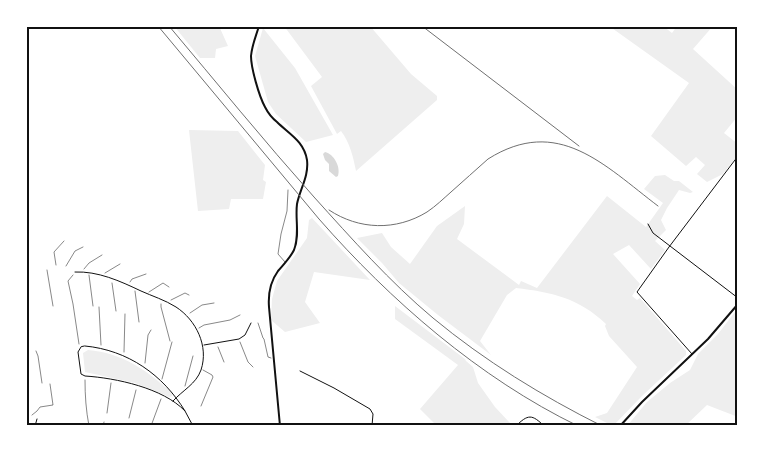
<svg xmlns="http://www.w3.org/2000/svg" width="764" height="452" font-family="'Space Grotesk',sans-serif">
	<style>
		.green { fill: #eee }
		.water { fill: #d9d9d9 }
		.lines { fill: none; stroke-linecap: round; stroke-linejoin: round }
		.path { stroke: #111; stroke-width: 0.5 }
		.service { stroke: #111; stroke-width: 0.5 }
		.minor { stroke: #111; stroke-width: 1 }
		.secondary { stroke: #111; stroke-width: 2 }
		.rail { stroke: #707070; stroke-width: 1 }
		.neatline { fill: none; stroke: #111; stroke-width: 2 }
	</style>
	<rect width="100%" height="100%" fill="#fff"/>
	<path class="green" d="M174 26H219L228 46 216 49 215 58H200Z
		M284 26H370L411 74 437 96V100L356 171C353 156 350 143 341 131L337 134 311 86 322 77Z
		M609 26H663L672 33 677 26H713L693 49 738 90V116L724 133 738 144V155L723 174 707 182 697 174 705 165 696 157 686 166 651 136 689 83Z
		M263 28 295 68 333 135 306 142 276 114 268 102 255 56Z
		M189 130 238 131 265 165 263 180 266 182 263 199H231L229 209 198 211Z
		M665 175 674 181H679L693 192 690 193 679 190 667 208 661 220 666 230 655 241 665 250 651 269 629 245 613 254 640 284 632 296 637 300 640 298 686 351V355L642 396 613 426 595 417 607 413 637 367 609 336 605 326 606 324C579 298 551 292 516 288L507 295 480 341 491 355 438 315 399 283 382 263 357 238 382 233 391 247 410 264 437 226 465 206 464 224 457 239 519 285 521 281 537 288 607 196 646 227 663 203 644 189 655 176Z
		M312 218 370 280 314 272 305 302 320 323 285 332 271 320 272 299 277 281 307 238 309 220Z
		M395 306 465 359 466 361 473 367 478 383 495 407 512 425 511 426H437L420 409 458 365 395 319Z
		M738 308V417L707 405 685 426H627L647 402 670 383 690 370 698 354 718 334Z
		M88 350C122 353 147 370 172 393V396L169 397 153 390 135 383 85 372 83 353Z"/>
	<path class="water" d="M325 152C334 154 341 167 338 176L336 177 329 171V164L325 160 323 154Z"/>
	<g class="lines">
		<path class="path" d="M56 265 54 252 64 241
			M66 266 75 251 83 247
			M84 269 89 263 102 255
			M47 270 53 306
			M105 273 120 264
			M73 275 68 281 73 304 79 344
			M89 275 93 306
			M130 282 132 279 146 274
			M112 283 116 311
			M135 291 139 322
			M149 292 163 283 169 287
			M171 300 185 293 189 295
			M161 304V307L170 341
			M99 307 101 345
			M190 313 202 305 214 303
			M258 323 263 338 264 339 268 357 271 358
			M199 328 204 325 230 320 240 315
			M240 342 248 362 253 367
			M218 347 224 362
			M36 351 38 356 42 383
			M124 352 125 314
			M145 363 148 335 151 330
			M162 379 172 342
			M85 380C85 396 86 410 89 426
			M185 386 193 356
			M201 406 213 377 212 375 203 370
			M107 413 111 383
			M32 415 37 411 40 407 53 405 50 384
			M129 418 136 390
			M103 426 104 422
			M120 426V425
			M142 426V424
			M151 426 161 399"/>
		<path class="service" d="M285 262 278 254 281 234 287 211 288 190"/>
		<path class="minor" d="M648 224 653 233 738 298
			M75 272C98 271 120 281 141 291 152 296 165 300 176 307 196 320 209 346 201 370 196 384 183 390 173 401
			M204 345 239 339 245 335 251 323
			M85 346C128 350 163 375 185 411 163 388 116 378 85 376L81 374 78 352 81 347Z
			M692 354 637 292 669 247 738 156
			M300 371 334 388 370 409 373 414 372 426
			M185 411 193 426
			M35 426 37 419
			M516 426C528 414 532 414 544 426"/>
		<path class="secondary" d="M259 26C256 36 252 45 251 56 251 68 259 96 265 107 268 113 272 118 277 122 289 134 304 141 307 160 309 176 300 189 297 204 295 219 300 235 294 250 290 258 284 264 278 271 270 282 268 294 269 307L280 426
			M620 426 642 402 708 339 738 304"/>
		<path class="rail" d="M158 26 319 219C390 300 479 378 578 426
			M169 26C217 83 264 141 314 197 352 239 390 282 433 318 485 361 542 396 602 426
			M422 26 579 146
			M329 210C359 230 396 231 427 212 436 206 443 199 451 192 463 181 476 170 488 159 558 115 604 165 658 206"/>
	</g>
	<rect width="764" height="452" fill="none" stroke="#ffffff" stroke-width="55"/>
	<rect x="28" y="28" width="708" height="396" class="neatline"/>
</svg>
